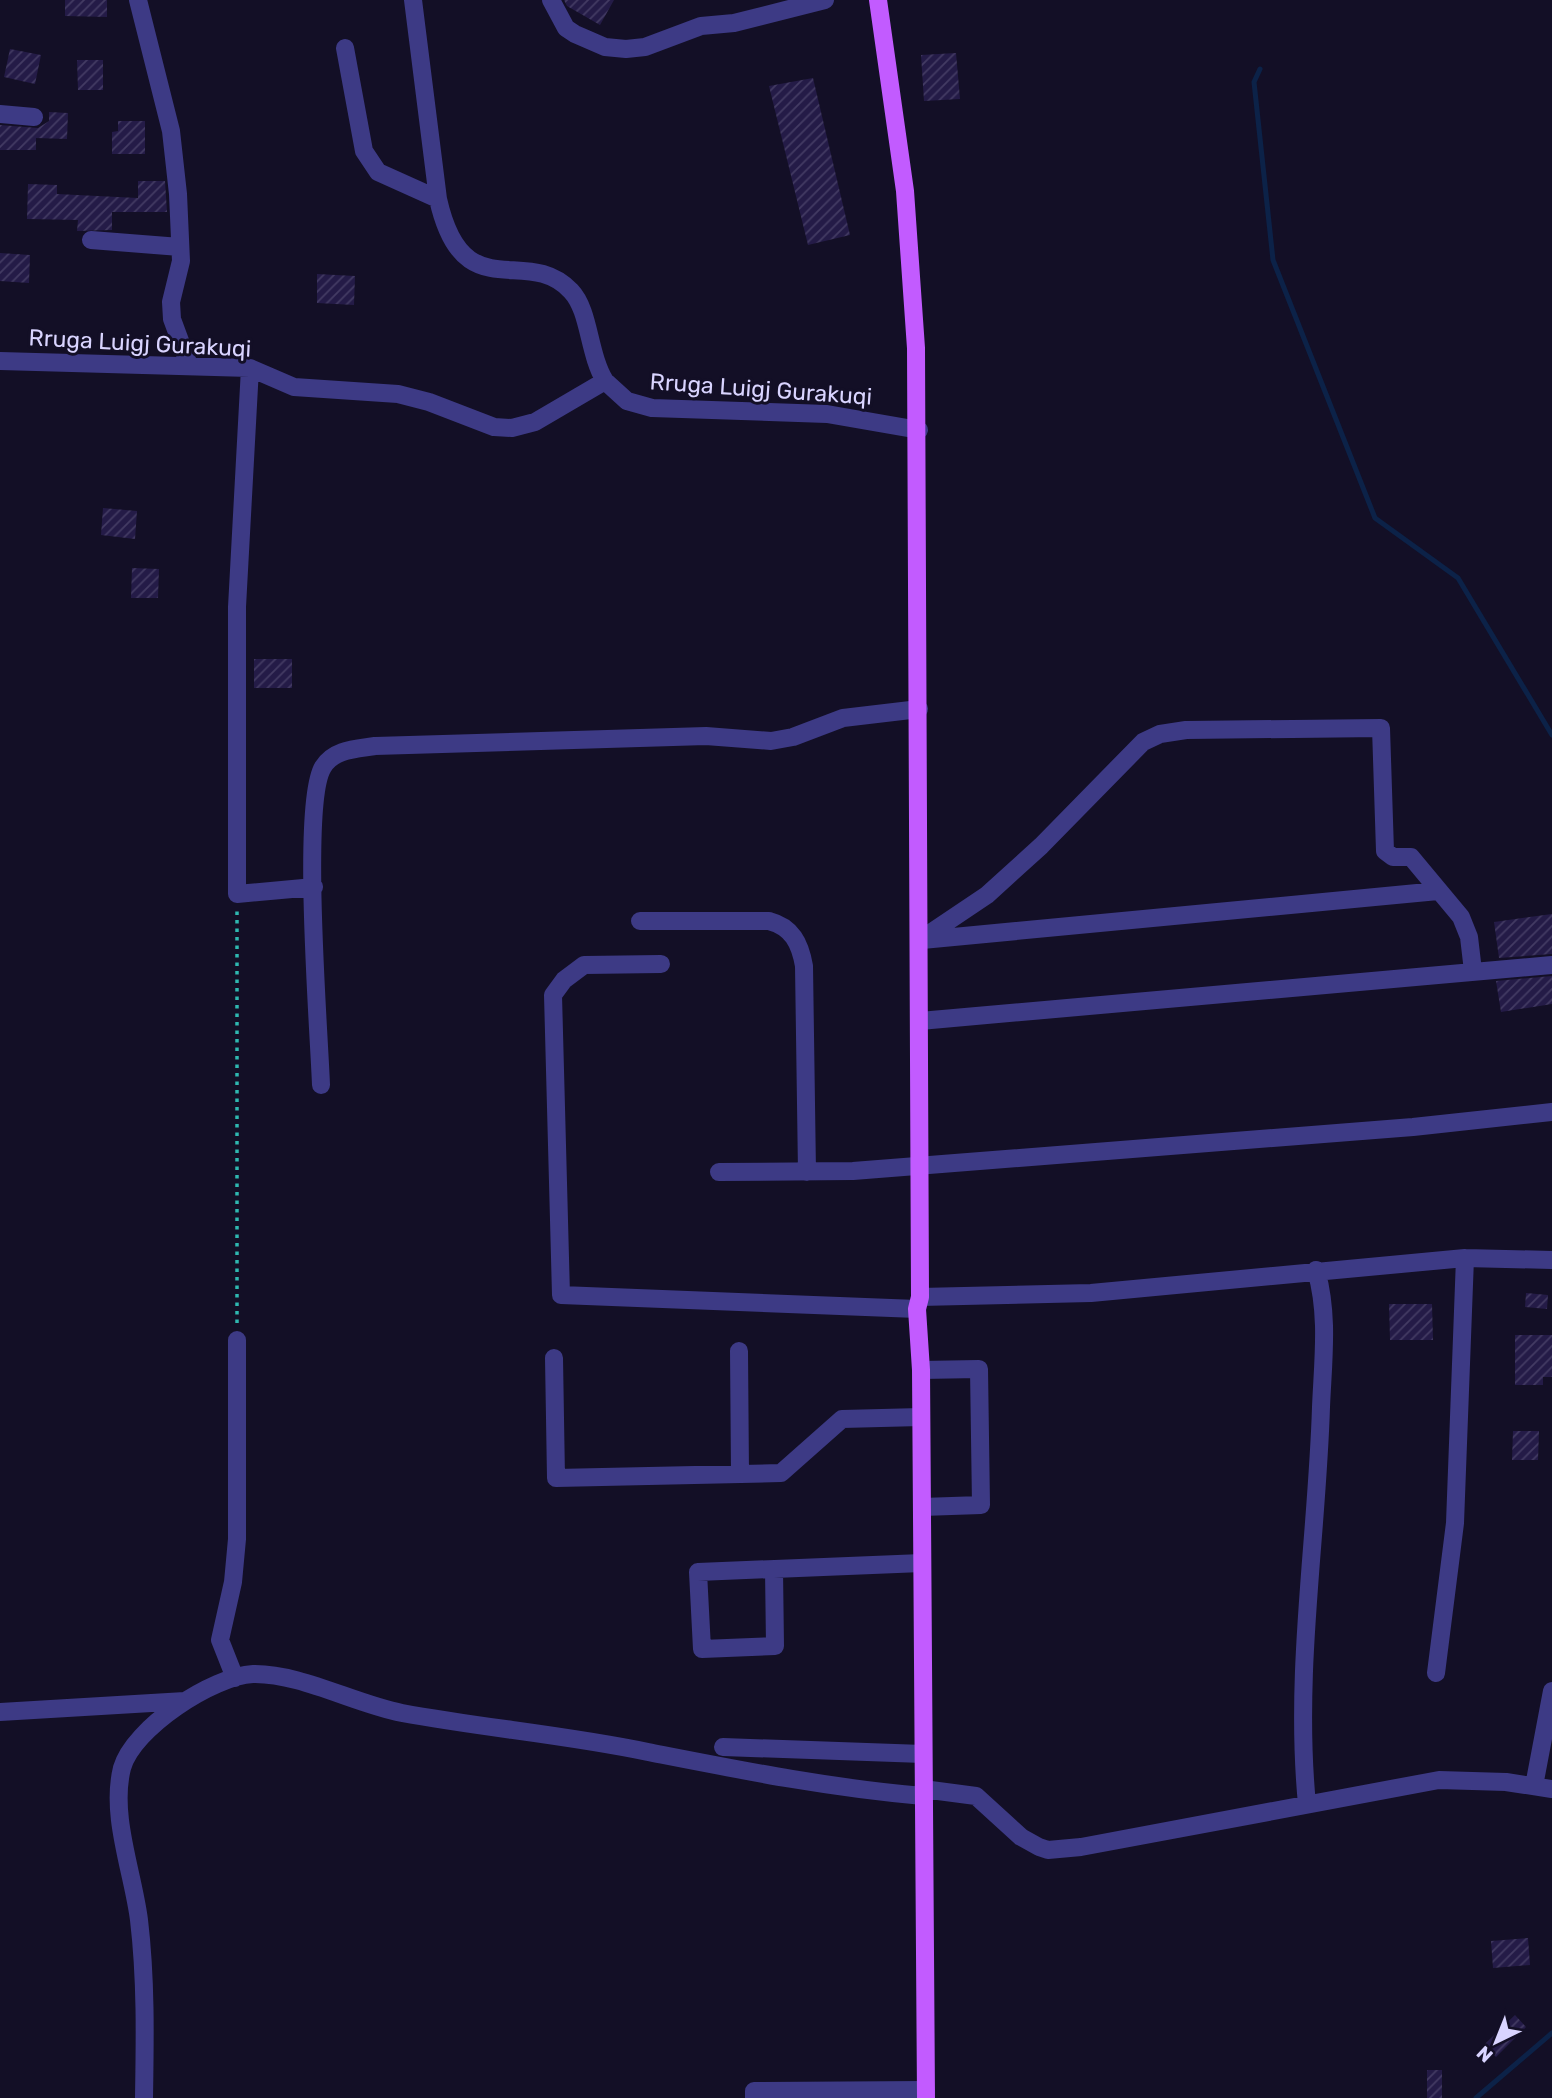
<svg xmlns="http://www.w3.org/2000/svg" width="1552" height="2098" font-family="Rubik,sans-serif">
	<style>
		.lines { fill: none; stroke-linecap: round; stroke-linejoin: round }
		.stream { stroke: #0c2248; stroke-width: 5 }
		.building { fill: url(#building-hatch) }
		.path { stroke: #2fb8b0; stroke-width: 3.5; stroke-dasharray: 3.5 5; stroke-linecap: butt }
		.minor { stroke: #3d3a85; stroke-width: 18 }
		.major { stroke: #c25bff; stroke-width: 18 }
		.labels { text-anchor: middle; stroke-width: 6; stroke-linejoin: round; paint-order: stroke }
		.street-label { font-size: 23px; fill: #d9d4ff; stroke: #130f26 }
	</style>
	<defs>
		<pattern id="building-hatch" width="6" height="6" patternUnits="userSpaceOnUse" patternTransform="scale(1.75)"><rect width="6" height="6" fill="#241b47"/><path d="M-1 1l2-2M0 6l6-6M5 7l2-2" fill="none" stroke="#433b63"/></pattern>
	</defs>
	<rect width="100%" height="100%" fill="#130f26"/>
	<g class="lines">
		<path class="stream" d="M1260 69 1254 82 1273 260 1375 518 1458 578 1552 735
			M1476 2098 1552 2033"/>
	</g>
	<path class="building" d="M65 0H107V17L65 16Z
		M564 0H614L600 25 567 6Z
		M10 49 41 55 35 84 4 77Z
		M956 53 960 99 924 101 921 55Z
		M77 60H103V90H78Z
		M813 78 850 235 808 245 769 86Z
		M49 112 68 113 67 139 36 138V150H0V125L38 128 49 121Z
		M118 121H145V154H112V132L118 131Z
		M138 181H165L167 212H112V230L77 231 78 220 27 219 28 184 57 185V194L138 198Z
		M0 253 30 255 29 283 0 281Z
		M317 274 355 276 354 305 317 303Z
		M103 508 137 511 135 539 101 535Z
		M132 568 159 569 158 598H131Z
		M254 659H292V688H254Z
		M1552 914V954L1499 958 1494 922Z
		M1552 976V1004L1501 1012 1496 981Z
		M1526 1293 1548 1295 1547 1309 1525 1307Z
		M1389 1304H1432L1433 1340H1390Z
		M1515 1335H1552V1377H1543V1385H1515Z
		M1513 1431H1539L1538 1460H1512Z
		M1528 1938 1530 1965 1493 1968 1491 1941Z
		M1515 2015 1526 2027 1496 2057 1484 2045Z
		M1427 2070H1442V2098H1427Z"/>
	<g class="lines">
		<path class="path" d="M237 1323V910"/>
		<path class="minor" d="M138 0 171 131 178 194 181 261 171 302 172 319 189 365
			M413 0 438 199C463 311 526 243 571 291 590 311 588 353 605 381
			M551 0 566 28 575 34 605 47 626 49 645 47 701 26 734 23 825 0
			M345 48 364 151 378 172 438 199
			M0 114 34 117
			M91 240 180 247
			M0 361 250 368 294 387 398 394 429 402 494 427 512 428 535 422 605 381 627 401 652 408 827 414 919 430
			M250 368 237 607V894L314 887
			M640 921H769C792 927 800 943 804 966L807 1172
			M920 940 987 895 1041 846 1143 742 1160 734 1186 730 1381 728 1385 851 1393 857H1411L1461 917 1469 937 1473 971
			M922 940 1438 891
			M661 964 584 965 564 980 553 995 561 1295 917 1309
			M920 1021 1552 965
			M321 1085C319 1030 301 803 323 767 334 749 356 749 375 746L706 736 771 741 793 737 843 718 919 709
			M719 1172 853 1171 1413 1127 1552 1112
			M920 1297 1091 1293 1465 1258 1552 1260
			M739 1351 740 1474
			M554 1358 556 1478 781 1473 842 1419 921 1417
			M921 1370 979 1369 981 1505 922 1507
			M774 1570 775 1646 702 1649 698 1572 922 1563
			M1436 1673 1455 1523 1465 1258
			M235 1678 220 1640 233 1582 237 1539V1340
			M0 1712 185 1701
			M723 1747 923 1754
			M1534 1786 1552 1691
			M923 1789 976 1796 1021 1837 1039 1847 1048 1850 1081 1847 1439 1780 1506 1782 1552 1789
			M1307 1804C1294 1672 1317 1539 1321 1407 1323 1360 1329 1315 1316 1270
			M144 2098C145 2038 146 1979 139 1920 133 1872 110 1816 122 1768 133 1728 213 1676 253 1674 300 1673 355 1704 402 1713 483 1728 567 1735 648 1752 740 1770 829 1788 923 1796
			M754 2098V2091L926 2090"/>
		<path class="major" d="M878 0 905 191 916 348 920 1297 917 1309 921 1370 926 2098"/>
	</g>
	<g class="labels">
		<g class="street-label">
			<text transform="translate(140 343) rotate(3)" y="8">Rruga Luigj Gurakuqi</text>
			<text transform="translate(761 389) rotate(4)" y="8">Rruga Luigj Gurakuqi</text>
		</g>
	</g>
	<g transform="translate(1496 2042) rotate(223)" stroke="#130f26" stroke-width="5" paint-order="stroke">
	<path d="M0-5L12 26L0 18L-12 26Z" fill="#d9d4ff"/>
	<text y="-10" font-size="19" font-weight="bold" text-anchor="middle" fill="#d9d4ff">N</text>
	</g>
</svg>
